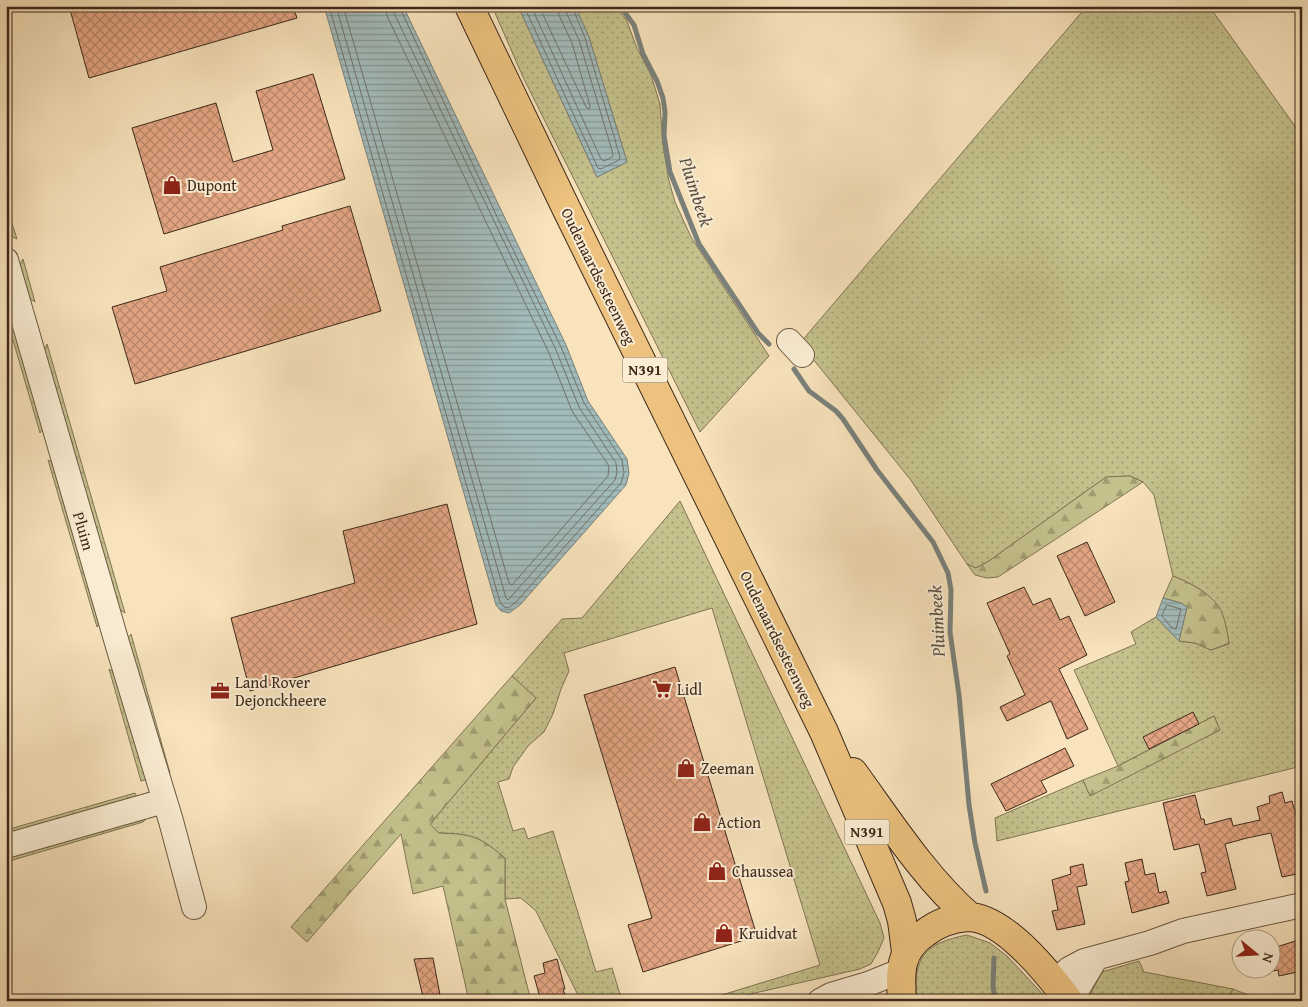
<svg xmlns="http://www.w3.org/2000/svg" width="1308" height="1007" font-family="'Gentium Book Plus',serif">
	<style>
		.grass { fill: url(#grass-dots); stroke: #817554 }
		.forest { fill: url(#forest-firs); stroke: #817554 }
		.water { fill: url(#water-rules); stroke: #7a817b }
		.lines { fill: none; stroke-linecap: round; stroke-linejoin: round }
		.shore { stroke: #70726b; stroke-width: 1 }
		.stream { stroke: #7a817b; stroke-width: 5 }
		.building { fill: url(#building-cross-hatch); stroke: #3e291b }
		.minor-casing { stroke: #6c5843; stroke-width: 26 }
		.major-casing { stroke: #3e291b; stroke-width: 30 }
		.minor { stroke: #faedd3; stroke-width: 24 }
		.major { stroke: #ecc27e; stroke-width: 28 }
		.labels { text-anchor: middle; stroke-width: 4; stroke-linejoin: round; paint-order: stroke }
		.shield { fill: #faedd3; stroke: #766452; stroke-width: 1 }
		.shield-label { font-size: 15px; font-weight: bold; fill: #3e291b }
		.poi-label { font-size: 16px; fill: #3e291b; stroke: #faedd3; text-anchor: start }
		.street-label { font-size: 16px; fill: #3e291b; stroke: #faedd3 }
		.water-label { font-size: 18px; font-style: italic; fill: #574e43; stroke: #faedd3 }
	</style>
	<defs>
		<pattern id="grass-dots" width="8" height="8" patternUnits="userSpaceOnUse" patternTransform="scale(1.25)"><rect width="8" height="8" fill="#c4c18c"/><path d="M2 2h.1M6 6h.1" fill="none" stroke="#a19d72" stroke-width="1.8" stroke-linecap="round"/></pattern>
		<pattern id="forest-firs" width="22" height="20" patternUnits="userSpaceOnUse" patternTransform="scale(1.25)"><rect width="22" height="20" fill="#c4c18c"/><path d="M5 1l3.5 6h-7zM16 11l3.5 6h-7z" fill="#a19d72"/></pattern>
		<pattern id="water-rules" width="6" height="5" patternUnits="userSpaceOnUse" patternTransform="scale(1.25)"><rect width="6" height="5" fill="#a2bbbb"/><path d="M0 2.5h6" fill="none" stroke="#859897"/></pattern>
		<pattern id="building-cross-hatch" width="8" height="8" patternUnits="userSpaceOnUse" patternTransform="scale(1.25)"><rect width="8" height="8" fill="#e5a785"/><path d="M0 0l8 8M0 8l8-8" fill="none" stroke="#bb886c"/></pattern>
	</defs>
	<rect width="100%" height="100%" fill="#f8e3bc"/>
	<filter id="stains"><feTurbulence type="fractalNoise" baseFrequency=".004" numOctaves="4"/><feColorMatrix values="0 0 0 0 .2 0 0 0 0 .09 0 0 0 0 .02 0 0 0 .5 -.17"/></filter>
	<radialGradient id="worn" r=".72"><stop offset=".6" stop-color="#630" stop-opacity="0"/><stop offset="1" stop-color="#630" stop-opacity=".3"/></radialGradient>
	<path class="grass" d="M492 6H518L597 177 627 162 589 37 575 6H614L626 19 637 48 651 75 660 104 663 146 669 181 675 202 691 237 769 356 700 432 523 77Z
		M1087 6H1209L1302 136V766L997 841 995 818 1083 780 1090 795 1220 730 1214 716 1118 766 1074 670 1136 644 1131 632 1156 617 1179 641 1195 643 1211 650 1229 644C1224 604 1208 590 1173 576L1154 495 1143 482 1130 476 1106 477 989 561 976 568 967 564 910 479 800 343Z
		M6 204 17 239 10 236 6 225Z
		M23 259 35 302 27 297 18 268Z
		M6 290 43 429 40 433 6 316Z
		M47 344 125 613 117 608 43 354Z
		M48 460 54 463 100 622 97 627Z
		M680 501 880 923 884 938 878 952 871 964 860 969 720 1001H702L820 965 712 608 564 653 569 671 561 689 553 714 544 732 528 746 513 767 509 779 498 782 513 831 524 828 528 839 553 831 596 972 612 968 622 1001H581L536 911 521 898 505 899V858C479 836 472 834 439 833L430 824 536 698 512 676 562 619 582 618Z
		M131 634 170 773 165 774 126 641Z
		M109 669 114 672 148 779 141 781Z
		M135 793 137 797 6 836V830Z
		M144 817 145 820 143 822 6 862V856Z
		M967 935 990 943 1007 956 1049 1001H917C912 957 925 943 967 935Z
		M1139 961 1144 972 1233 989 1227 1001H1132L1124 998 1117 999V1001H1093L1090 995 1102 972Z"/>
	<path class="forest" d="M1130 476 1143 482 998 577 987 578 975 575 967 564 976 568 989 561 1106 477Z
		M1173 576C1190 583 1214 594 1222 613 1226 622 1227 633 1229 643L1211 650 1195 643 1179 641 1187 607 1181 603 1163 598Z
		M512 676 536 698 430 824 439 833C472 834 479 836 505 858V899L531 1001H469L443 886 413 894 401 834 307 942 291 927Z
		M1214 716 1220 730 1090 796 1083 780 1118 766Z
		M1233 989 1264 1001H1227Z"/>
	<path class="water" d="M324 6H403L566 345 588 401 627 459 629 473 626 485 520 605 509 613 501 611 496 605Z
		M518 6H575L589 37 627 162 597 177Z
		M1163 598 1181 603 1187 607 1179 641 1156 617Z"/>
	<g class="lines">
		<path class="shore" d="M329 6 500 602 504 607 508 608 516 602 621 483 624 473 622 460 584 403 561 347 500 223 399 6
			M336 6 506 598 508 600 615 480 617 472 616 463 579 407 556 350 394 13 392 6
			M343 6 509 583 512 585 608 476 609 466 572 411 549 353 387 16 385 6
			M524 6 598 168 601 169 619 160 620 157 585 38 572 6
			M531 6 601 159 604 161 612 157 613 154 579 40 566 12 565 6
			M539 6 586 107 589 109 590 106 572 43 559 15 558 6
			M1167 605 1181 609 1176 629 1171 627 1162 616Z"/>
		<path class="stream" d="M620 6 634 25 643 54 657 81 663 98 665 112 664 136 670 172 699 244 758 333 769 344
			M794 369 809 391 836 411 843 419 877 470 933 542 948 573 951 590 950 632 959 695 969 805 975 843 986 891
			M994 958 993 987 996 1001"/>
	</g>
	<path class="building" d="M69 6H293L297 18 89 78Z
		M313 74 345 179 164 234 132 128 216 103 233 162 273 150 256 91Z
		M350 206 381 311 135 384 112 307 167 291 160 267 283 230 282 226Z
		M447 504 477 624 250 691 231 618 355 583 343 531Z
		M1087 542 1115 602 1085 616 1057 556Z
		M1024 587 1033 605 1050 598 1060 620 1069 616 1087 655 1059 669 1088 729 1067 739 1051 701 1007 721 1000 707 1025 695 1007 656 1010 654 987 603Z
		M675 667 757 936 643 972 628 925 652 918 584 695Z
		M1193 712 1199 724 1149 749 1143 737Z
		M1065 748 1074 766 1041 781 1047 792 1006 811 991 784Z
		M1282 792 1285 803 1292 801 1298 822 1302 839V873L1282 877 1271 833 1247 838 1225 844 1236 889 1207 896 1201 873 1206 872 1199 844 1174 850 1163 803 1195 795 1201 819H1204L1205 825 1231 818 1233 826 1260 820 1257 807 1270 803 1269 796Z
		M1142 859 1145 875 1155 873 1159 893 1166 891 1169 903 1132 913 1125 882 1129 881 1125 863Z
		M1083 864 1087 885 1077 887 1085 924 1057 930 1052 911 1058 910 1052 880 1071 874 1070 867Z
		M1302 939V971L1279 976 1278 970 1273 971 1272 968H1270V949Z
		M433 958 440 995 436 997 437 1001H424L414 959Z
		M557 959 565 989H563L567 1001H541L534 976 545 973 543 963Z"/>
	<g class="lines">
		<g class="minor-casing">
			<path id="minor" d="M6 260 117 643 171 821 194 907
				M789 341 802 355
				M6 846 164 801
				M1055 982 1069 969 1084 961 1150 943 1183 931 1302 905
				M820 1001 831 995 868 984 900 971
				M1074 1001 1078 988 1096 958"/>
		</g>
		<g class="major-casing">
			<path id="major" d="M469 6 566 208 824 732 897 903 902 921 906 952
				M853 772C888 820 925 878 970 917
				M902 1001C900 972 899 951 925 933 938 923 951 918 968 917 1004 917 1049 974 1069 1001"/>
		</g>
		<use href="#minor" class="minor"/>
		<use href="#major" class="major"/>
	</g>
	<defs>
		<g id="shop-bare" transform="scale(1.5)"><path d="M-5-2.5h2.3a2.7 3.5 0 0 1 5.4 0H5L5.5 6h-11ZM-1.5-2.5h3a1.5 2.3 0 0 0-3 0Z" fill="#8f2418" stroke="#faedd3" stroke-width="2.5" paint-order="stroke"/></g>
		<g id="supermarket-bare" transform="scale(1.5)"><path d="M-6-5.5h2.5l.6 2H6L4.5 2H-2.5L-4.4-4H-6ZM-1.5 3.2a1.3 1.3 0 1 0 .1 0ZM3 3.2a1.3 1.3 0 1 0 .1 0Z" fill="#8f2418" stroke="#faedd3" stroke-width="2.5" paint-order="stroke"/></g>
		<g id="office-bare" transform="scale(1.5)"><path d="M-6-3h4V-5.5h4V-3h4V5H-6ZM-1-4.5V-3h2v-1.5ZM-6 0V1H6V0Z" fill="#8f2418" stroke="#faedd3" stroke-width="2.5" paint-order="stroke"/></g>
	</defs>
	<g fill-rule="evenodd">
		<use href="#shop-bare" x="172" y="185"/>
		<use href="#supermarket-bare" x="662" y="689"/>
		<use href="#office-bare" x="220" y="691"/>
		<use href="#shop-bare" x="686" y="768"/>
		<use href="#shop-bare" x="702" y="822"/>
		<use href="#shop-bare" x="717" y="871"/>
		<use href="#shop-bare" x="724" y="933"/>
	</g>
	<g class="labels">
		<g class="shield">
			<rect x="622.5" y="357.5" width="45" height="25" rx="4"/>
			<rect x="844.5" y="819.5" width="45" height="25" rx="4"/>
		</g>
		<g class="shield-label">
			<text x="645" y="375">N391</text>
			<text x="867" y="837">N391</text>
		</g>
		<g class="poi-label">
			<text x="187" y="191">Dupont</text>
			<text x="235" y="688">Land Rover<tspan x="235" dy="18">Dejonckheere</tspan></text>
			<text x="677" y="695">Lidl</text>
			<text x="701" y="774">Zeeman</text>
			<text x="717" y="828">Action</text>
			<text x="732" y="877">Chaussea</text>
			<text x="739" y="939">Kruidvat</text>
		</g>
		<g class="street-label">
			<text transform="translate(599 276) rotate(64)" y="6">Oudenaardsesteenweg</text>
			<text transform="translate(84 531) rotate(74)" y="6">Pluim</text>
			<text transform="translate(778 639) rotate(64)" y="6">Oudenaardsesteenweg</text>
		</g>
		<g class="water-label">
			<text transform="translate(696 192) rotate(72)" y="6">Pluimbeek</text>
			<text transform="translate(937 621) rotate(-93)" y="6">Pluimbeek</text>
		</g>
	</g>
	<rect width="1308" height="1007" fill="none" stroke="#f8e3bc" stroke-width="25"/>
	<rect x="8" y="8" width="1293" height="992" fill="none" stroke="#3e291b" stroke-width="2.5"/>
	<rect x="12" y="12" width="1283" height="982" fill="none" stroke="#3e291b"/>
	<g transform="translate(1256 954) rotate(108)"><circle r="24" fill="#faedd3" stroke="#af9f89"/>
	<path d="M0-4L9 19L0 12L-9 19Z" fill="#8f2418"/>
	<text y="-8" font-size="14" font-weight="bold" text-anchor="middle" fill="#3e291b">N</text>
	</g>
	<rect width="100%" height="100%" filter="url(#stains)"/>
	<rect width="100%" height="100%" fill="url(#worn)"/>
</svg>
